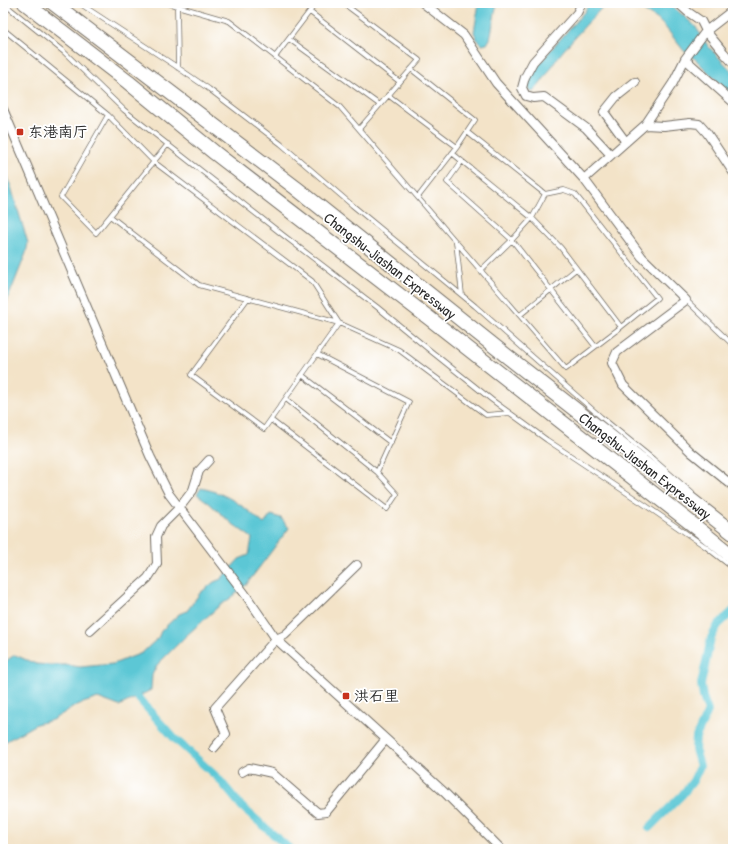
<svg xmlns="http://www.w3.org/2000/svg" width="736" height="852" font-family="'Patrick Hand','LXGW WenKai TC',sans-serif">
	<style>
		.water { fill: #5cc7d5; stroke: #447980 }
		.lines { fill: none; stroke-linecap: round; stroke-linejoin: round }
		.canal { stroke: #5cc7d5; stroke-width: 8 }
		.lane-casing { stroke: #716b62; stroke-width: 5.5 }
		.street-casing { stroke: #716b62; stroke-width: 10 }
		.highway-casing { stroke: #716b62; stroke-width: 16 }
		.lane { stroke: #fff; stroke-width: 4 }
		.street { stroke: #fff; stroke-width: 8 }
		.highway { stroke: #fff; stroke-width: 14 }
		.poi-dot { fill: #c8321e; stroke: #fff; stroke-width: 1.5 }
		.labels { text-anchor: middle; stroke-width: 3.5; stroke-linejoin: round; paint-order: stroke }
		.poi-label { font-size: 15px; fill: #2b2b2b; stroke: #fff; text-anchor: start }
		.street-label { font-size: 15px; fill: #2b2b2b; stroke: #fff }
	</style>
	<rect width="100%" height="100%" fill="#fff"/>
	<filter id="ink" filterUnits="userSpaceOnUse"><feTurbulence type="fractalNoise" baseFrequency=".025" numOctaves="2"/><feDisplacementMap in="SourceGraphic" scale="8" xChannelSelector="R" yChannelSelector="G"/><feConvolveMatrix kernelMatrix="1 2 1 2 8 2 1 2 1" color-interpolation-filters="sRGB"/></filter>
	<filter id="wash" filterUnits="userSpaceOnUse"><feTurbulence type="fractalNoise" baseFrequency=".012" numOctaves="4" result="noise"/><feDisplacementMap in="SourceGraphic" scale="16" xChannelSelector="R" yChannelSelector="G"/><feGaussianBlur stdDeviation="0.9" result="paint"/><feColorMatrix in="noise" values="0 0 0 0 0 0 0 0 0 0 0 0 0 0 0 0 0 1.4 0 .05"/><feComposite in="paint" operator="in"/></filter>
	<g filter="url(#wash)">
		<rect width="100%" height="100%" fill="#f3e3c8"/>
		<path class="water" d="M479 3H497L490 39 487 44 482 45 477 40 474 32Z
			M586 3H606C590 21 573 38 558 57 550 69 543 82 533 92L529 90 527 86 528 81 535 70 549 52 585 11 588 5Z
			M630 3H669L695 26 708 46 725 64 733 72V97L695 59 684 51 666 28 657 19Z
			M3 161 28 243 26 253 3 311Z
			M201 488C229 494 243 506 264 524L271 515 281 518 289 528 246 585 232 597 218 607 187 635 157 665 152 675 151 690 119 706 98 698 77 705 52 720 36 724 3 743V680L4 679C1 665 3 662 15 655L36 664 49 665H67L80 667 113 664 142 653 158 638 161 631 179 614 187 611 200 593 214 582 221 579 239 559 249 555 252 538 230 522 209 503 197 494Z"/>
		<g class="lines">
			<path class="canal" d="M131 690 174 738 218 778 242 807 290 849
				M649 828 682 795 693 781 700 766 695 749 696 737 708 711 703 697 701 684 705 666 711 638 718 625 733 611"/>
		</g>
	</g>
	<g filter="url(#ink)">
		<g class="lines">
			<g class="lane-casing">
				<path id="lane" d="M3 3 64 52 124 110 283 235 377 307 427 348 492 400 547 440 645 505 706 547 733 568
					M79 3 174 65 209 89 281 144 352 205 475 306 601 417 653 459 692 493
					M167 3 177 6 178 68
					M343 3 419 60 359 129
					M177 6 229 21 340 107 456 242 462 295
					M310 12 400 82
					M3 29 108 115 154 162 312 281 339 323 264 429 191 375 248 298
					M289 39 380 105
					M275 57 316 3
					M411 69 475 120 457 147 418 197
					M388 95 457 147
					M108 115 61 197 96 233 110 216
					M467 132 545 194 532 218 512 240 481 270
					M168 144 110 216 199 285 339 323 399 350 486 415 510 413
					M452 153 532 218 561 248 621 327 566 369 456 242
					M462 161 447 182 512 240 595 346
					M545 194 564 190 575 194 657 298 621 327
					M686 300 733 345
					M520 315 576 269
					M302 375 391 443
					M286 399 377 472
					M271 420 387 509 397 494 377 472 409 402 317 354"/>
			</g>
			<g class="street-casing">
				<path id="street" d="M423 3 464 35 496 83 584 179 642 257 686 300 617 352 612 363 623 385 691 452 733 486
					M580 3 581 5 577 13 533 62 525 77 522 88 526 96 533 98 544 97 586 128 611 155
					M678 3 688 12 701 21 706 31 724 53 733 63
					M685 59 733 102
					M3 109 150 456 169 494 245 594 276 639 444 792 501 849
					M645 125 664 126 690 123 699 124 707 133 733 172
					M626 142 604 112 616 97 635 82
					M584 179 645 125 673 83 685 59 706 31 733 10
					M90 631 148 578 157 564 156 537 161 526 180 507 193 490 199 471 209 460
					M214 748 226 734 215 708 276 639 285 635 357 565
					M242 772 249 768 272 773 318 813 326 812 386 739"/>
			</g>
			<g class="highway-casing">
				<path id="highway" d="M25 3 128 82 215 153 429 318 701 531 733 557
					M53 3 296 188 508 357 733 533"/>
			</g>
			<use href="#lane" class="lane"/>
			<use href="#street" class="street"/>
			<use href="#highway" class="highway"/>
		</g>
	</g>
	<g class="poi-dot">
		<rect x="16" y="128" width="8" height="8" rx="2"/>
		<rect x="342" y="692" width="8" height="8" rx="2"/>
	</g>
	<g class="labels">
		<g class="poi-label">
			<text x="28" y="137">东港南厅</text>
			<text x="354" y="701">洪石里</text>
		</g>
		<g class="street-label">
			<text transform="translate(390 266) rotate(38)" y="5">Changshu-Jiashan Expressway</text>
			<text transform="translate(645 466) rotate(38)" y="5">Changshu-Jiashan Expressway</text>
		</g>
	</g>
	<rect width="736" height="852" fill="none" stroke="#fff" stroke-width="16"/>
</svg>
